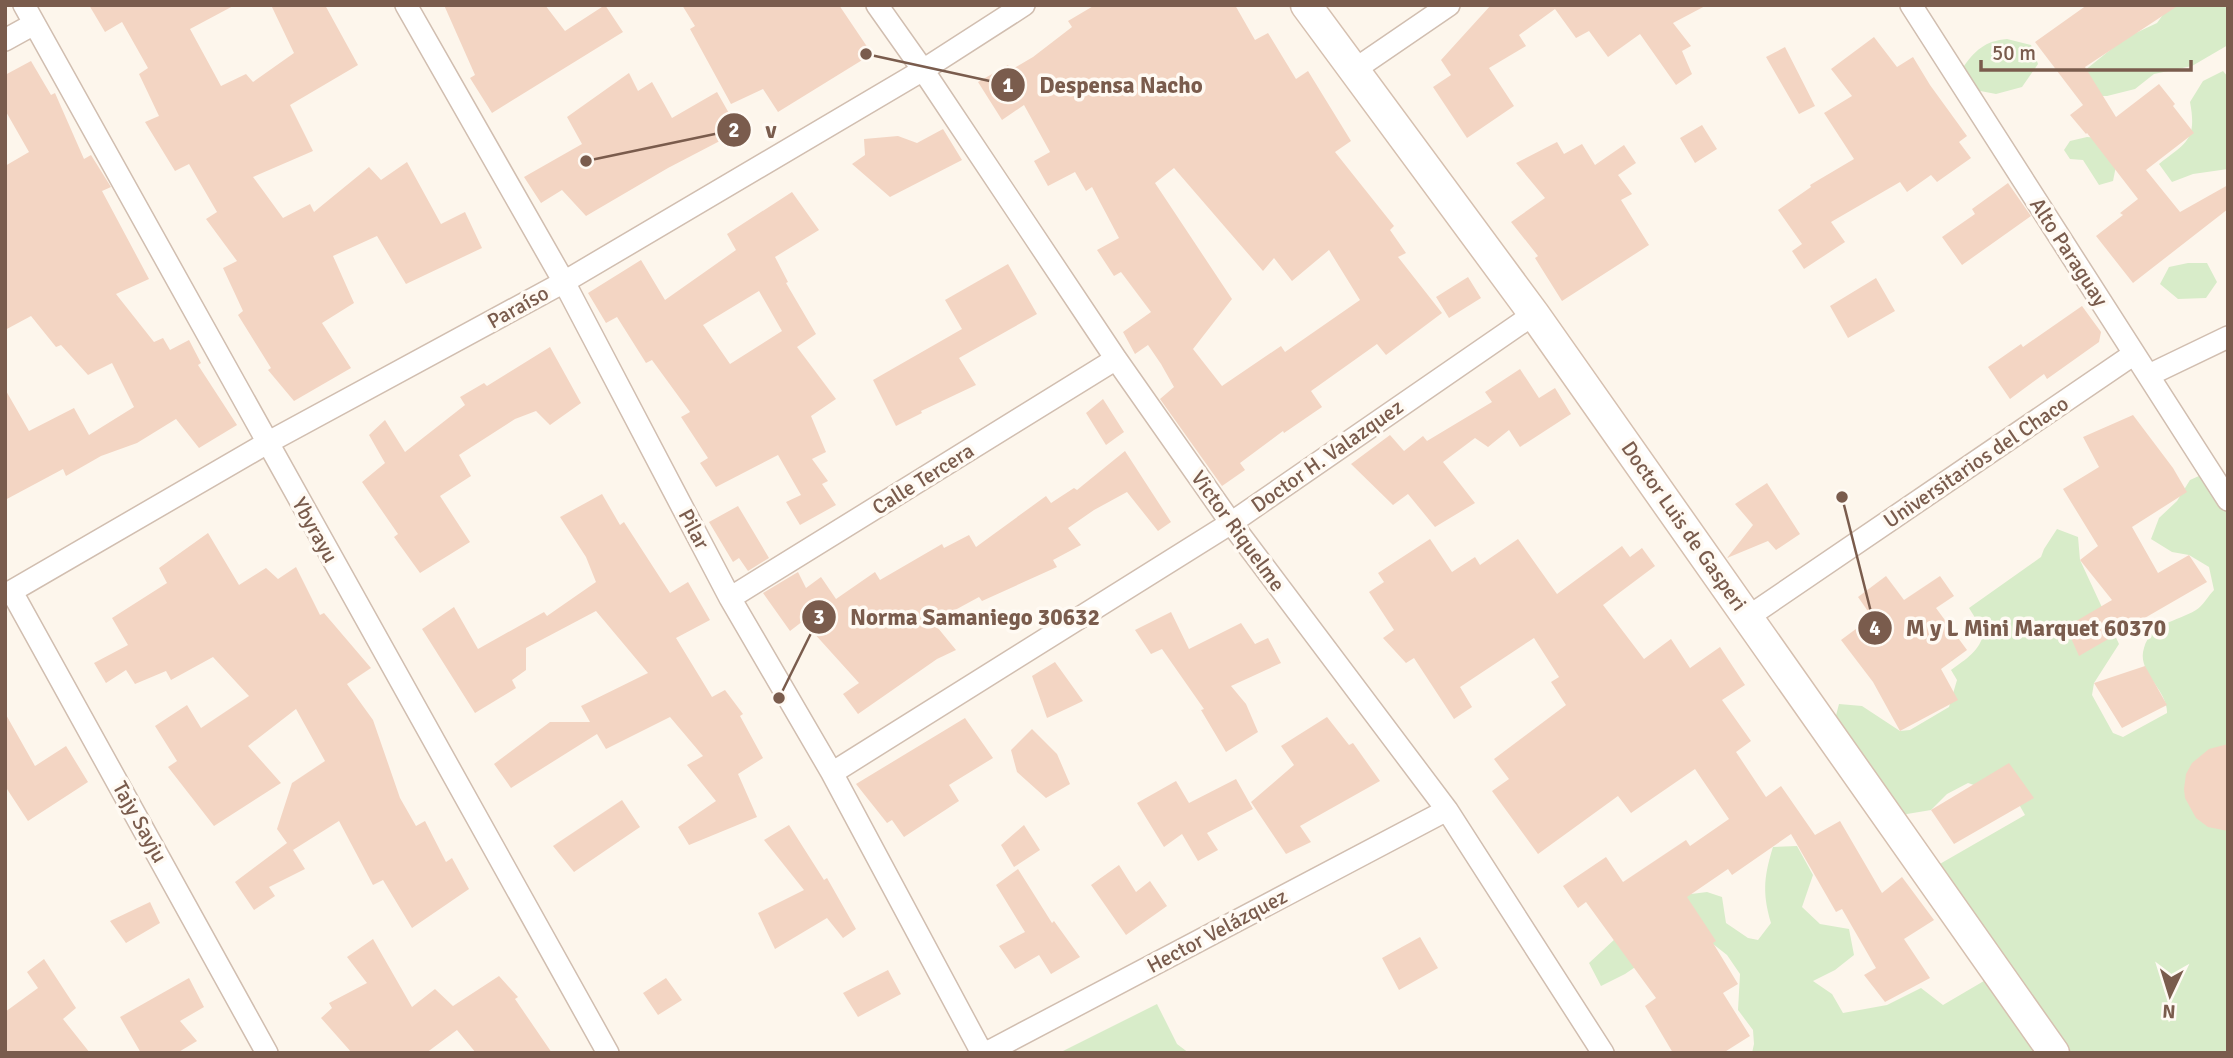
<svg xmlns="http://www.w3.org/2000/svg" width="2233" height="1058" font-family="Signika,sans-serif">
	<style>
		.green { fill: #d8ecc9 }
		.building { fill: #f3d5c3; fill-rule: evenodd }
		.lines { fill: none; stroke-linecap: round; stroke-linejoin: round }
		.street-casing { stroke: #d1beb0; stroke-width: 24 }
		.secondary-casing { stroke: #d6c0b0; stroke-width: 33 }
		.street { stroke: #fff; stroke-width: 21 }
		.secondary { stroke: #fff; stroke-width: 30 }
		.labels { text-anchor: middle; stroke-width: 7; stroke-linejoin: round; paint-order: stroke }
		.street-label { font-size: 21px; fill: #7a5c4d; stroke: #fffaf3 }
		.leader { fill: none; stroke: #7a5c4d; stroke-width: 2.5 }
		.callout-dot { fill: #7a5c4d; stroke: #fffaf3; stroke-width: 2.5 }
		.mark-label { font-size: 21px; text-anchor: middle; font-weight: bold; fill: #fff }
		.callout-label { font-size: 23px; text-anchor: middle; font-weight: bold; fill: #7a5c4d; stroke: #fffaf3; stroke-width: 7; stroke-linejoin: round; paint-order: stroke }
	</style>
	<rect width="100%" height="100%" fill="#fdf6ec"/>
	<path class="green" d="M2170 5H2223L2228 9V45L2192 66 2154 74 2135 89 2107 96H2080L2084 71 2125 38 2157 23Z
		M2007 39 2031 45 2038 64 2022 87 1996 94 1970 89 1962 69C1975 50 1985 41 2007 39Z
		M2223 71 2228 77V169L2193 174 2172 182 2159 164C2187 142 2197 140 2190 102L2203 81Z
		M2087 137 2100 138 2117 161 2113 181 2099 185 2083 160 2070 159 2064 150 2070 141Z
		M2188 263H2207L2217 282 2206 298 2178 299 2160 284 2169 267Z
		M2210 471 2228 486V1053H2062L1938 865 2025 815 2016 799 1968 783 1947 794 1931 810 1907 814 1900 819 1833 727 1839 704 1862 706 1900 731 1910 730 1949 707 1957 680 1951 670C1966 659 1980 651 1984 632L1969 608 2041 557 2044 549 2057 529 2078 537 2080 560 2119 644 2094 683 2092 695 2113 733 2123 737 2167 713C2168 690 2136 672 2144 648 2151 623 2176 622 2196 610 2203 606 2208 596 2214 590L2209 567 2189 555 2172 552 2151 539 2159 518 2177 501 2190 480Z
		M1797 846 1813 875 1802 907 1820 924 1849 929 1854 955 1835 970 1813 981 1832 994 1843 1013 1887 1005 1921 988 1943 1005 1989 978 2042 1053H1752L1754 1044 1753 1030 1738 1010 1740 974 1727 955 1708 940 1650 957 1625 974 1601 986 1589 963 1629 926 1683 895 1707 892 1722 897 1726 923 1748 938 1758 940 1771 923C1762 893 1764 876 1773 847Z
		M1157 1004 1177 1044 1189 1053H1059Z"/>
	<path class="building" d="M89 5H235L190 29 221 86 246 74 253 82 294 53 271 5H325L358 65 290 105 313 151 253 177 283 218 310 204 314 212 369 167 381 180 407 162 441 224 465 212 482 248 406 284 377 236 333 256 354 303 322 323 351 368 294 401 268 370 271 368 238 315 243 311 223 268 237 261 206 219 217 212 189 164 175 171 145 122 159 116 139 74 148 68 122 22 105 32Z
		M444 5H545L565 31 605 5 623 32 492 113 470 78 475 75Z
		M682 5H839L872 54 778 112 763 89 731 104 690 29 695 26Z
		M1095 5H1235L1255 40 1268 33 1296 79 1308 71 1351 141 1335 152 1394 226 1390 230 1406 253 1398 257 1442 313 1386 355 1377 344 1311 391 1322 407 1284 433 1283 431 1240 463 1245 470 1222 486 1160 399 1174 387 1161 364 1148 345 1135 354 1123 332 1151 312 1121 272 1114 276 1097 250 1119 238 1092 187 1086 191 1075 172 1048 186 1034 161 1050 152 1024 105 1002 120 978 82 1008 65 1011 70 1033 57 1072 27 1068 21ZM1174 168 1263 271 1274 258 1292 281 1329 250 1360 300 1285 352 1281 346 1222 386 1193 349 1232 299 1155 183Z
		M1491 5H1707L1673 23 1691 46 1682 51 1692 74 1676 85 1640 34 1608 57 1589 31 1576 38 1555 9 1519 35 1526 46 1489 68 1514 106 1467 138 1433 87 1451 75 1441 60Z
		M2087 5H2179L2085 67 2116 117 2159 84 2175 104 2173 106 2194 133 2146 170 2180 212 2228 185V209L2133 283 2096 236 2123 215 2120 213 2138 199 2087 133 2086 134 2070 115 2083 105 2035 42Z
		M1874 37 1897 67 1913 57 1930 85 1967 136 1959 142 1971 158 1937 182 1931 175 1907 192 1900 182 1831 222 1845 242 1804 269 1792 251 1802 244 1778 210 1811 187 1810 185 1854 159 1824 113 1852 96 1831 69Z
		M1785 47 1815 106 1799 114 1766 57Z
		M31 61 51 95 55 93 84 159 91 155 111 187 102 191 149 279 116 294 154 342 163 338 170 350 189 340 201 363 198 365 237 425 199 448 176 419 137 443 101 456 66 476 63 469 5 500V389L29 431 74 408 89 435 134 407 112 363 88 375 61 345 56 347 31 316 5 330V166L29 152 5 110V75Z
		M629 73 638 91 652 82 672 118 717 92 739 131 668 168 586 216 562 190 541 203 524 177 582 144 567 117Z
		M1702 125 1717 149 1695 163 1680 138Z
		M943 129 962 160 890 197 852 164 865 155 864 139 898 136 917 143Z
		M1557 142 1564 154 1582 144 1595 165 1624 145 1636 163 1618 175 1632 194 1621 200 1649 245 1562 301 1535 258 1538 256 1511 222 1545 198 1516 163Z
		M2008 183 2031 216 1962 265 1942 237 1975 214 1972 209Z
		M792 192 819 230 775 257 788 282 786 283 816 334 797 347 836 399 811 416 826 452 812 459 828 481 822 484 836 505 800 525 786 502 801 495 778 455 716 487 700 463 708 458 681 417 690 412 652 360 646 363 617 317 606 323 588 293 641 260 665 300 736 250 727 234ZM759 291 782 331 730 364 703 325Z
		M1008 264 1037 314 959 358 976 385 921 411 922 413 896 426 873 380 962 329 945 300Z
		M1468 277 1481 298 1449 318 1436 297Z
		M1876 278 1895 311 1848 338 1830 306Z
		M2082 306 2101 332 2099 342 2047 379 2044 374 2010 399 1988 367 2021 344 2023 347Z
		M550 347 581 403 550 425 536 411 515 419 459 455 471 476 440 496 470 542 420 573 394 537 398 534 362 482 385 463 369 435 385 420 405 452 465 405 460 397 484 383 487 386Z
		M1520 369 1539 398 1555 388 1571 414 1520 447 1509 430 1488 447 1475 438 1443 462 1475 503 1435 527 1408 494 1393 505 1351 464 1390 435 1404 451 1423 436 1427 441 1492 402 1485 392Z
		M1103 399 1124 432 1106 445 1086 413Z
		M2133 415 2173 468 2187 492 2132 527 2158 573 2189 555 2207 582 2079 656 2066 627 2112 600 2080 560 2098 546 2063 489 2099 467 2083 437Z
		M1125 451 1171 522 1158 531 1127 492 1094 510 1068 528 1081 545 1053 560 1057 567 982 601 979 597 933 622 956 650 937 659 858 714 843 694 859 683 803 621 790 631 763 593 798 572 806 588 821 577 836 599 875 572 880 580 942 544 944 548 969 535 976 547 1046 496 1051 503 1074 488 1077 490Z
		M1767 483 1800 534 1776 550 1768 541 1727 558 1753 525 1735 504Z
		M602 494 620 525 624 522 670 593 688 582 710 620 676 638 712 697 725 690 743 714 740 716 763 758 738 774 757 817 689 845 678 827 716 801 687 765 703 756 670 717 606 749 597 734 511 788 494 764 550 722H590L581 706 648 673 596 611 526 648V670L512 680 516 688 475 713 422 629 454 607 478 649 544 612 547 616 596 582 586 557 560 517Z
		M738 506 769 558 748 571 739 558 733 562 709 522Z
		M208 533 239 585 266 568 278 579 296 567 320 615 324 613 371 668 347 684 373 720 400 798 416 826 425 821 446 862 452 858 469 889 412 928 383 880 373 885 339 821 293 850 305 869 269 887 275 896 254 910 235 882 287 843 277 829 292 783 325 761 296 709 248 746 281 783 214 826 168 767 177 761 155 726 187 705 201 728 249 696 213 657 171 680 166 671 135 684 126 670 106 683 94 663 128 645 112 618 167 583 159 568Z
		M1430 539 1452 572 1475 557 1480 565 1518 539 1557 594 1622 546 1630 557 1642 548 1655 566 1603 605 1644 659 1671 639 1690 668 1720 647 1745 685 1722 700 1751 741 1736 752 1766 797 1781 786 1815 835 1840 821 1882 893 1902 877 1934 920 1904 939 1930 978 1885 1002 1864 975 1876 968 1842 909 1836 912 1791 834 1732 875 1728 869 1687 897 1716 941 1713 943 1738 984 1723 993 1750 1036 1723 1053H1673L1645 1006 1656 998 1586 902 1578 908 1563 886 1606 857 1623 882 1686 840 1690 846 1729 819 1695 769 1631 813 1618 796 1538 854 1492 791 1509 779 1494 759 1566 705 1551 682 1559 677 1534 638 1460 687 1472 707 1454 719 1414 658 1406 663 1383 638 1394 630 1369 592 1384 582 1378 573Z
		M1886 576 1904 600 1940 576 1954 596 1936 608 1967 650 1941 669 1958 700 1900 731 1873 682 1841 640 1872 617 1858 597Z
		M1171 612 1189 649 1241 623 1255 644 1268 638 1281 663 1231 686 1246 704 1258 732 1226 752 1201 710 1204 709 1162 649 1151 654 1135 630Z
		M1055 662 1083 701 1047 718 1032 676Z
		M2145 666 2167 705 2122 728 2094 683Z
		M5 713 35 766 66 746 88 782 28 821 5 786Z
		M1327 717 1349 745 1353 743 1380 781 1300 826 1311 842 1286 854 1251 802 1294 765 1281 746Z
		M965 718 993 758 949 785 959 801 904 837 892 820 887 823 856 784Z
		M1032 729 1057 754 1070 784 1046 798 1017 772 1011 750Z
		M2228 744V831L2208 827 2196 818 2185 798 2184 789 2186 774 2192 763 2209 749Z
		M2009 763 2034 798 1954 844 1931 810Z
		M1236 779 1253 809 1207 833 1218 850 1198 861 1182 834 1164 847 1137 803 1176 781 1189 803Z
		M622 800 640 827 574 872 553 846Z
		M789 825 824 880 827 878 856 929 843 938 827 918 775 949 758 913 804 890 764 840Z
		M1024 825 1040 850 1014 867 1001 845Z
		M1119 865 1136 892 1150 881 1167 906 1126 935 1091 885Z
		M1018 869 1052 923 1054 921 1080 957 1051 974 1039 955 1015 969 999 946 1025 932 996 885Z
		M150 902 160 923 126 943 110 921Z
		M1420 937 1438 968 1399 990 1382 958Z
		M373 939 412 1007 435 989 453 1006 499 976 518 997 515 999 552 1053H476L457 1030 426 1053H352L321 1018 332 1008 329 1003 367 983 347 957Z
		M44 959 76 1008 63 1019 90 1053H5V1012L38 988 27 972Z
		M888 970 901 994 858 1017 843 993Z
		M189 978 204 1007 180 1021 197 1041 177 1053H141L120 1017Z
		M666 978 682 1000 658 1015 643 993Z"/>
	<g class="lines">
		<g class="street-casing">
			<path id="street" d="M24 5 608 1053
				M406 5 564 282 730 598 832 773 982 1053
				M877 5 923 70 1116 359 1231 523 1447 810 1603 1053
				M1911 5 2228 500
				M5 40 34 24
				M1354 70 1449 5
				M2149 375 2228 337
				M12 592 267 1053
				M5 595 267 443 564 282 923 70 1024 5
				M730 598 1116 359
				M1748 617 2134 354
				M832 773 1231 523 1534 314
				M986 1053 1447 810"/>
		</g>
		<g class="secondary-casing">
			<path id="secondary" d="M1306 5 1534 314 2054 1053"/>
		</g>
		<use href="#street" class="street"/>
		<use href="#secondary" class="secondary"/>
	</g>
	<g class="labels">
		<g class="street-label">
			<text transform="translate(2069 252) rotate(57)" y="7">Alto Paraguay</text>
			<text transform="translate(518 307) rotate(-29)" y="7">Paraíso</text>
			<text transform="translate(1327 456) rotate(-35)" y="7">Doctor H. Valazquez</text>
			<text transform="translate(1976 462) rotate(-34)" y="7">Universitarios del Chaco</text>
			<text transform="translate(923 479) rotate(-32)" y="7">Calle Tercera</text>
			<text transform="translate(1684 526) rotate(55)" y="7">Doctor Luis de Gasperi</text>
			<text transform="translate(694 529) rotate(62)" y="7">Pilar</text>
			<text transform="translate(315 530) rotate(61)" y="7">Ybyrayu</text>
			<text transform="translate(1238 531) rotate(54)" y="7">Victor Riquelme</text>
			<text transform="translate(140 822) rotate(61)" y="7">Tajy Sayju</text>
			<text transform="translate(1217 931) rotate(-28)" y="7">Hector Velázquez</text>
		</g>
	</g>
	<path class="leader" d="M866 54L1008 85M586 161L734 130M779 698L819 617M1842 497L1875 628"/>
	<g class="callout-dot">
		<circle cx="866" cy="54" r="7"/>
		<circle cx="586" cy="161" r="7"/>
		<circle cx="779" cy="698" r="7"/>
		<circle cx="1842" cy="497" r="7"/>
		<circle cx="1008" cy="85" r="18"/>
		<circle cx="734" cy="130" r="18"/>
		<circle cx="819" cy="617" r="18"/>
		<circle cx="1875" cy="628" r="18"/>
	</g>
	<g class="mark-label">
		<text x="1008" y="92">1</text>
		<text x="734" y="137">2</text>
		<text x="819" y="624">3</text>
		<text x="1875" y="635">4</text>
	</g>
	<g class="callout-label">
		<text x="1121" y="93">Despensa Nacho</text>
		<text x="771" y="138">v</text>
		<text x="975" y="625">Norma Samaniego 30632</text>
		<text x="2036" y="636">M y L Mini Marquet 60370</text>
	</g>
	<rect width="2233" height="1058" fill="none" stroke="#7a5c4d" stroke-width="14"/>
	<g transform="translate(2170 995) rotate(184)" stroke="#fffaf3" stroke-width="5" paint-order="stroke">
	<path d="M0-5L12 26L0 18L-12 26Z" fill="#7a5c4d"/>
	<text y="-10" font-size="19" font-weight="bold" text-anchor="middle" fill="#7a5c4d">N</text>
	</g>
	<path d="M1981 60v10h210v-10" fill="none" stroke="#7a5c4d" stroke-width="3.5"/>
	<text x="1992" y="60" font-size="21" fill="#7a5c4d" stroke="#fffaf3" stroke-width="5" paint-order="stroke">50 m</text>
</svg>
